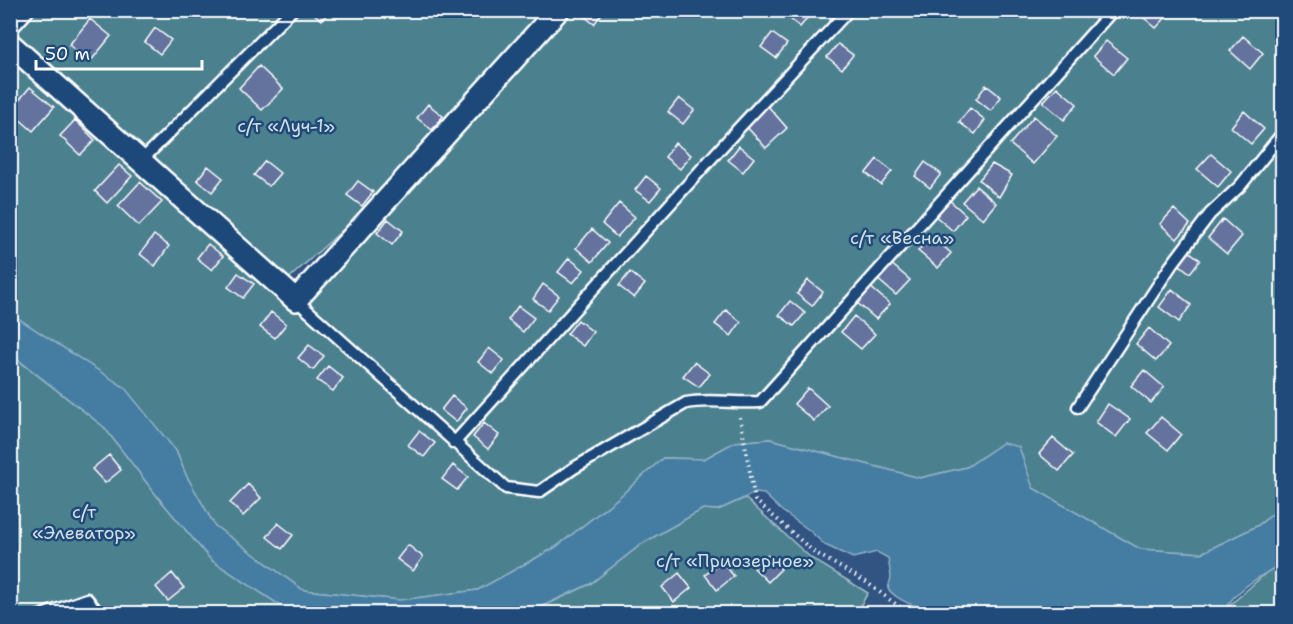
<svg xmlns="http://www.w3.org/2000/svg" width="1293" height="624" font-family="'Shantell Sans',sans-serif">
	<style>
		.green { fill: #4c818f; stroke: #a6c0c7; stroke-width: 1.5 }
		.water { fill: #457ca1; stroke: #8fb0c7; stroke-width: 1.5 }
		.building { fill: #64739e; stroke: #fff; stroke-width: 1.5 }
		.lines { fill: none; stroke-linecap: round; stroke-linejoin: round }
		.service-casing { stroke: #fff; stroke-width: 15 }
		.minor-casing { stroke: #fff; stroke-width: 26 }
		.path { stroke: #fff; stroke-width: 4; stroke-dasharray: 1.5 4.5; stroke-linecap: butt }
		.service { stroke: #1f4a7a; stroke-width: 10 }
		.minor { stroke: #1f4a7a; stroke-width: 21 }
		.labels { text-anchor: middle; stroke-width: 5; stroke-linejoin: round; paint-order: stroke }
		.park-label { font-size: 18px; fill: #d2e0e3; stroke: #1f4a7a }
	</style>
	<rect width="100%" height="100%" fill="#315483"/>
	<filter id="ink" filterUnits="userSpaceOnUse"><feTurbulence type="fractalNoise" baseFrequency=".0167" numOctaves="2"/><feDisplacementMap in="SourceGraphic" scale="12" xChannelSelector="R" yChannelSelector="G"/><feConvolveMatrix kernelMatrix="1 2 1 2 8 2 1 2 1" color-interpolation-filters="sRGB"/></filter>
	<g filter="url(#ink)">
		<path class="green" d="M10 11H548L367 208 286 281 11 30Z
			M568 11H1282V507L1257 526 1202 553 1140 549 1033 488 1003 443 967 467 920 478 770 439 735 442 704 459 663 458 617 499 556 547 478 590 400 600 303 590 215 526 186 475 176 451 51 341 16 318 11 316 10 55 295 309Z
			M10 354 104 427 157 496 211 560 292 613H64L84 607 77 596 26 613H11Z
			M745 498 811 558 868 593 856 613 527 614 590 584 643 543 703 509 718 510Z
			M1282 563V613L1220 614 1267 572Z"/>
		<path class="water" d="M10 316 16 317 124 387 176 451 186 475 215 526 303 590 400 600 478 590 556 547 617 499 663 458 704 459 735 442 770 439 920 478 967 467 1003 443 1019 447 1033 488 1140 549 1202 553 1257 526 1282 507V563C1260 576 1235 590 1222 613L937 612C920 607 901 604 888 589L891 577 888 558 877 552 853 558 825 545 809 530 782 511 764 494 755 493 718 510 703 509 643 543 590 584 527 613H292L211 560 157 496 104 427 11 354Z"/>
		<path class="building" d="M309 10H330L322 20Z
			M581 10H605L594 24 579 12Z
			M779 10H814L800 27Z
			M1167 10 1170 13 1156 28 1136 11Z
			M90 19 111 36 90 62 69 45Z
			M155 28 171 40 160 54 145 42Z
			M772 33 787 44 776 58 761 47Z
			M1243 36 1263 53 1250 69 1230 51Z
			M1106 41 1127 58 1114 74 1093 56Z
			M838 44 853 55 842 69 827 57Z
			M259 66 283 89 262 110 239 88Z
			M986 85 1001 97 991 111 976 99Z
			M30 87 54 107 33 131 10 111Z
			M1057 87 1077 104 1064 120 1043 102Z
			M679 98 694 110 683 124 668 112Z
			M428 104 443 116 432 130 417 118Z
			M767 105 787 128 766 148 745 125Z
			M970 108 985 120 975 134 959 122Z
			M1244 111 1264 129 1251 144 1231 127Z
			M1034 116 1057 136 1033 164 1010 144Z
			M75 120 95 140 80 155 60 136Z
			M675 143 691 155 680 169 665 157Z
			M739 146 754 158 743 172 728 160Z
			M1211 154 1231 171 1218 187 1197 169Z
			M877 159 892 171 881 185 866 173Z
			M265 161 280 173 269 186 254 175Z
			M925 162 941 174 930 188 915 176Z
			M992 164 1012 175 999 197 979 180Z
			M119 165 132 176 107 203 95 191Z
			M208 166 223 178 212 192 197 180Z
			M646 176 661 188 650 201 635 190Z
			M358 181 373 192 362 206 347 195Z
			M140 182 162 202 139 226 118 206Z
			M976 186 996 203 983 219 962 202Z
			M947 198 966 215 953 231 933 214Z
			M619 203 635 217 617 237 602 224Z
			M1174 209 1190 224 1177 239 1160 224Z
			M388 219 403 231 392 245 377 233Z
			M1223 219 1242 236 1227 254 1208 238Z
			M592 229 608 243 592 262 576 248Z
			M154 235 169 246 155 266 140 254Z
			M931 236 951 253 938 268 918 251Z
			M208 244 223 256 212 270 197 258Z
			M1185 248 1200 260 1190 273 1175 261Z
			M569 258 584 270 573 283 558 272Z
			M889 262 910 280 896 295 876 278Z
			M630 272 645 284 634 298 619 286Z
			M238 273 254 284 243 298 228 287Z
			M808 280 823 292 812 306 797 294Z
			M543 284 559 296 548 310 533 299Z
			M869 286 890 304 876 319 856 302Z
			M1172 289 1191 305 1179 322 1159 307Z
			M790 301 805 313 794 326 779 315Z
			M518 306 534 318 523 332 508 320Z
			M726 310 741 322 731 336 715 324Z
			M271 312 286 324 275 338 260 327Z
			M854 316 875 334 861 349 841 332Z
			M578 320 593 332 583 346 567 334Z
			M1149 328 1169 346 1156 361 1136 344Z
			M309 345 324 356 313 370 298 358Z
			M489 348 504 360 493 374 478 362Z
			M694 362 710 374 699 387 683 376Z
			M328 366 343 378 333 391 317 380Z
			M1144 370 1164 387 1151 403 1131 386Z
			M808 388 828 406 814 421 794 404Z
			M452 396 467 408 456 422 441 410Z
			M1108 404 1130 419 1116 437 1096 422Z
			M1161 417 1181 434 1168 450 1147 433Z
			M484 423 499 435 488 449 473 437Z
			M419 431 435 443 424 457 408 445Z
			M1053 438 1073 455 1059 471 1039 454Z
			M109 455 121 470 105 483 92 469Z
			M453 465 468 477 457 490 442 479Z
			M248 484 261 498 243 516 230 503Z
			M278 523 293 535 282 549 267 537Z
			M408 545 423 557 413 571 397 559Z
			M767 555 781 569 768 582 754 568Z
			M722 562 734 576 717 590 705 575Z
			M172 573 184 588 168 601 156 587Z
			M679 573 691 588 674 602 662 587Z"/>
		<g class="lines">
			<g class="service-casing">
				<path id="service" d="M1276 10 1282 14
					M10 31 29 10
					M140 162 292 10
					M296 300 506 488 539 492 574 468 686 403C709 398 735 404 760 402L1113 10
					M1078 407 1170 267 1210 214 1240 186 1282 134
					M454 443 737 130 849 10
					M45 614 87 599 99 614"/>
			</g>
			<g class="minor-casing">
				<path id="minor" d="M10 44 296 300 558 10"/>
			</g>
			<path class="path" d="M740 417 755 500 814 552 866 582 909 614
				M907 610 916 614"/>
			<use href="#service" class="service"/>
			<use href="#minor" class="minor"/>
		</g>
	</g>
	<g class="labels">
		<g class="park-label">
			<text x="286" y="132">с/т «Луч-1»</text>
			<text x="902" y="244">с/т «Весна»</text>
			<text x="84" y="518">с/т<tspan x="84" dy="21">«Элеватор»</tspan></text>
			<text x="735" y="567">с/т «Приозерное»</text>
		</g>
	</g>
	<rect width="1293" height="624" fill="none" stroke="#1f4a7a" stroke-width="36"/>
	<rect x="18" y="18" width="1257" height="588" fill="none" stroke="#fff" stroke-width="2" filter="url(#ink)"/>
	<path d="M36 60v9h166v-9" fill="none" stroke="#ffffff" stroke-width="3"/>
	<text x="45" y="60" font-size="18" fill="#ffffff" stroke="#1f4a7a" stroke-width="4.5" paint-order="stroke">50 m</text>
</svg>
